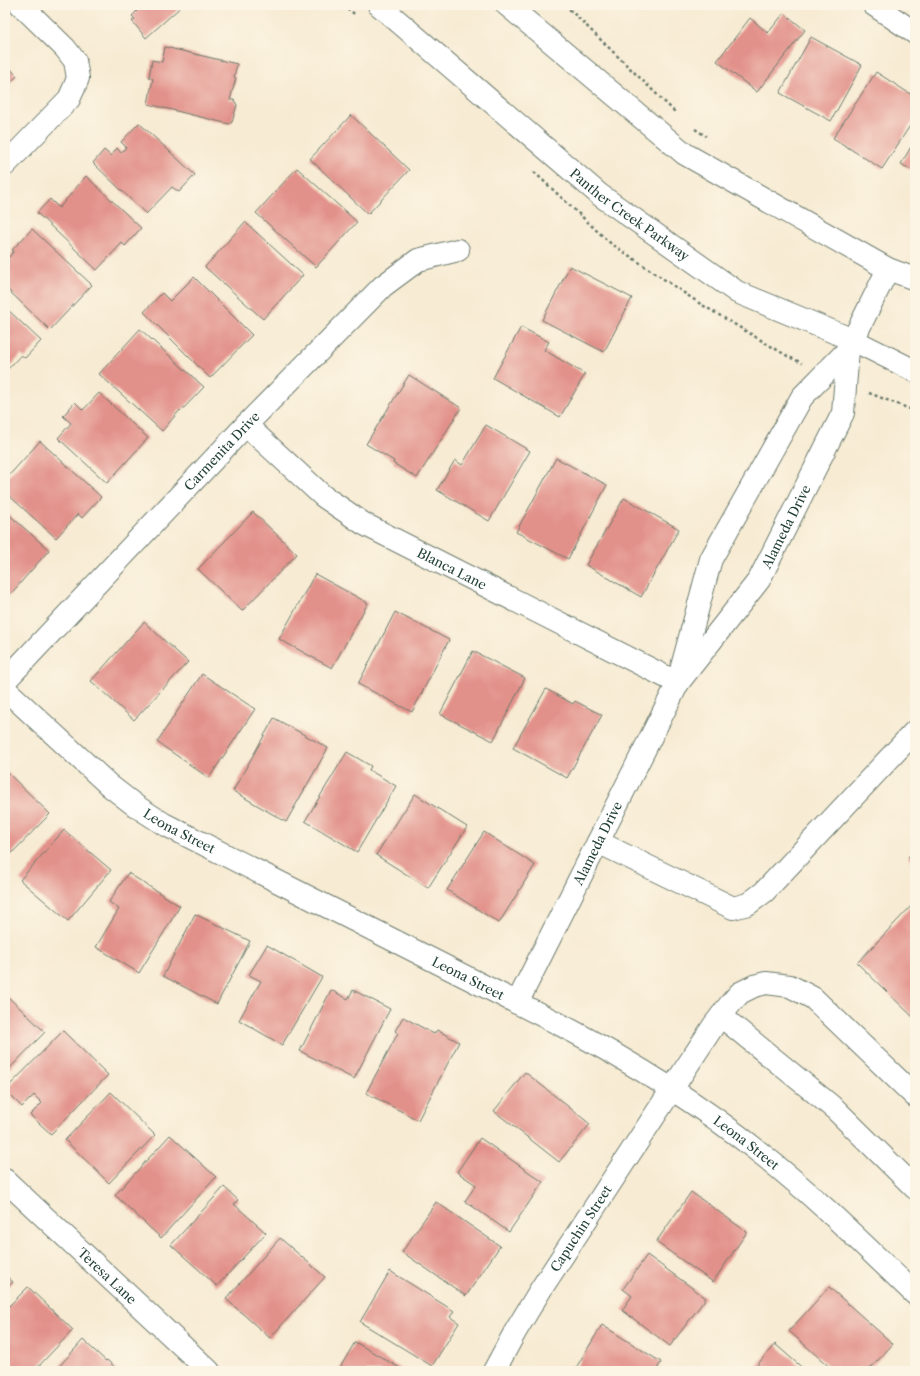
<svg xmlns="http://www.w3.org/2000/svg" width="920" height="1376" font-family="'Libre Caslon Text',serif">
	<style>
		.building { fill: #e2918a }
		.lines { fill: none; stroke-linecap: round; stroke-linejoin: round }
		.minor-casing { stroke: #6b7a6c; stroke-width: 24 }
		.major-casing { stroke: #6b7a6c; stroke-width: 24 }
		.path { stroke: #6b7a6c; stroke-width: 2.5; stroke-dasharray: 3 3; stroke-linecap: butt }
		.minor { stroke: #fff; stroke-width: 22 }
		.major { stroke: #fff; stroke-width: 22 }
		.labels { text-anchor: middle; stroke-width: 3.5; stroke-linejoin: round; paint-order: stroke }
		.street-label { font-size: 13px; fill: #1f3d34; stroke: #fcf5e5 }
	</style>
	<rect width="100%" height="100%" fill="#fcf5e5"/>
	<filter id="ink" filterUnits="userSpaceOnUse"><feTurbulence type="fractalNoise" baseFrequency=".025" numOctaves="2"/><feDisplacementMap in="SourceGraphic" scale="8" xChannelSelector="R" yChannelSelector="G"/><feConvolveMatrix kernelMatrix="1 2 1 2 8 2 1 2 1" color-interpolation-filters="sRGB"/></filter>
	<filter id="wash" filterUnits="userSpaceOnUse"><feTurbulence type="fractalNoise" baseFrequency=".012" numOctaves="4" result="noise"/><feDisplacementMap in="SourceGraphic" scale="16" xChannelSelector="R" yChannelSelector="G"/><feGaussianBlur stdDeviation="0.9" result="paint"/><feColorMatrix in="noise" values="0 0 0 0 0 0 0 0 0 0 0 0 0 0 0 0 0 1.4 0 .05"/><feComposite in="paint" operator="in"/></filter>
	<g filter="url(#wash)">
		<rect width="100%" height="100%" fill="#f7ebd3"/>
		<g id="blocks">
			<path class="building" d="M126 5H183L146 38 132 21 135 19 132 16 137 11 132 6 129 8Z
				M784 13 805 30 757 92 717 61 750 18 768 33Z
				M811 37 862 65 831 121 780 93Z
				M165 47 237 64 234 77 236 78 230 100H234L237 105 232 122 229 124 148 104 153 79 149 77 152 60 162 62Z
				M6 64 17 76 5 88V65Z
				M876 72 915 97V118L882 169 833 138Z
				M351 115 409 170 368 214 310 159Z
				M139 123 195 175 179 192 172 187 146 214 93 163 104 150 111 156 117 148 121 153 126 147 121 142Z
				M915 140V172L901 164Z
				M297 168 357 222 316 267 256 213Z
				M86 176 141 228 125 246 122 243 97 270 37 213 50 199 59 208Z
				M245 222 303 275 263 319 205 267Z
				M32 229 92 285 50 330 5 287V253L9 257 14 251 12 250Z
				M570 266 632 298 604 352 542 320Z
				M194 277 252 335 210 378 144 312 162 293 170 301Z
				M5 307 41 341 25 358 21 355 7 370 5 369Z
				M521 327 549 342 544 350 585 374 560 417 493 378Z
				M140 329 204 387 181 411 180 410 162 431 99 374Z
				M409 375 461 408 417 478 393 463 394 461 366 444Z
				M99 393 148 438 107 483 58 438 71 423 63 416 75 402 83 410Z
				M486 425 530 451 489 521 437 490 455 460 462 465Z
				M40 441 101 497 82 518 78 514 56 538 5 492V480Z
				M556 458 607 485 568 559 516 532Z
				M624 498 679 529 641 597 586 565Z
				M5 511 49 550 9 596 5 592Z
				M253 512 297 554 242 611 198 569Z
				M315 574 368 603 332 668 279 639Z
				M395 612 449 640 412 712 358 684Z
				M144 622 188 662 134 720 91 681Z
				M473 651 525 678 493 741 440 714Z
				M202 674 255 709 209 778 157 742Z
				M546 689 573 704 575 701 602 715 567 778 513 748Z
				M274 718 328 748 286 822 233 791Z
				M347 752 371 766 369 770 396 786 357 852 305 821Z
				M7 772 50 814 5 860V774Z
				M415 794 467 827 428 888 376 855Z
				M64 830 111 870 68 921 20 880Z
				M484 832 535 865 499 923 447 890Z
				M915 850V864L908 857Z
				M128 873 180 906 139 973 96 947 119 909 109 902Z
				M915 902V1019L857 963Z
				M195 914 250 941 217 1004 163 976Z
				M267 945 322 977 282 1045 239 1020 261 981 249 975Z
				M331 990 348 999 353 990 390 1009 354 1079 300 1051Z
				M5 994 45 1032 5 1073Z
				M403 1017 434 1034 437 1030 459 1042 418 1120 366 1093 398 1033 395 1031Z
				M63 1031 108 1075 51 1134 30 1115 42 1103 34 1095 22 1107 5 1090Z
				M525 1072 590 1124 559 1162 494 1111Z
				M111 1092 155 1135 109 1183 65 1140Z
				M170 1135 216 1177 161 1238 115 1195Z
				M480 1138 543 1182 509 1232 465 1201 476 1185 457 1172Z
				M224 1187 238 1200 234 1204 266 1233 217 1286 171 1245Z
				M691 1192 747 1232 713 1282 656 1242Z
				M436 1202 500 1246 466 1296 402 1252Z
				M280 1238 325 1277 270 1338 226 1299Z
				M647 1255 706 1298 670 1346 622 1310 632 1296 623 1289Z
				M390 1271 454 1311 450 1317 459 1323 432 1366 360 1322Z
				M5 1275 13 1282 5 1290Z
				M28 1287 73 1330 34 1371H5V1328L9 1324 5 1320V1310Z
				M829 1287 893 1344 868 1371H834L789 1331Z
				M602 1325 661 1362 656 1371H574Z
				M83 1340 106 1361 107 1360 119 1371H55Z
				M355 1342 405 1371H338Z
				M775 1344 806 1371H752Z"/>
		</g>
	</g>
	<g filter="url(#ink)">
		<use href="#blocks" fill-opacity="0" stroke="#6b7a6c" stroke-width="1"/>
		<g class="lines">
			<g class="minor-casing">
				<g id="minor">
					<path d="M874 5 915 33"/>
					<path d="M5 165 69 99 74 88 78 78 75 61 65 48 21 5"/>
					<path id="s1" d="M246 425 323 496 364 524 678 683"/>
					<path d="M680 674 711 559 802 397 848 350"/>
					<path id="s2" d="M5 681 246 425 383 286 418 260 458 250"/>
					<path id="s3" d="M5 689 110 786 136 806 164 824 561 1025C630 1061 697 1102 759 1152 814 1195 864 1245 915 1294"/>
					<path d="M598 842 733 908 748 904 764 892 915 731"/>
					<path id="s4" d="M517 1003 678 683 759 580 843 413 848 350 888 269"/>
					<path d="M721 1016 835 1109 915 1188"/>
					<path id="s5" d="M5 1180 209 1371"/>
					<path id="s6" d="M494 1371 515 1332 541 1289 714 1025 731 1003 740 993 754 986 766 983 790 986 813 998 915 1096"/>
				</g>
			</g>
			<g class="major-casing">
				<g id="major">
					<path id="s7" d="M379 5 600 195 737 292 853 340 915 371"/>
					<path d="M507 5 685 154 888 269 915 279"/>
				</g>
			</g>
			<path class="path" d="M342 5 356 15
				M565 5 676 113
				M695 129 706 136
				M534 172 609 242 699 303 789 357 802 363
				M869 393 915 411"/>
			<use href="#minor" class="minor"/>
			<use href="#major" class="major"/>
		</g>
	</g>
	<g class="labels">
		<g class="street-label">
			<text dy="5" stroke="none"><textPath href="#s7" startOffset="327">Panther Creek Parkway</textPath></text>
			<text dy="5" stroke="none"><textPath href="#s2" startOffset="316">Carmenita Drive</textPath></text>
			<text dy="5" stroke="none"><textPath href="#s4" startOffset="549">Alameda Drive</textPath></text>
			<text dy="5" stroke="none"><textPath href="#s1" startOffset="253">Blanca Lane</textPath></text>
			<text dy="5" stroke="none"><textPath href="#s3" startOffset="226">Leona Street</textPath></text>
			<text dy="5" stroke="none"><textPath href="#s4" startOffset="179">Alameda Drive</textPath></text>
			<text dy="5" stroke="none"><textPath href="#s3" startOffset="550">Leona Street</textPath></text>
			<text dy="5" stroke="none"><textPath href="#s3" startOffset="874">Leona Street</textPath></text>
			<text dy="5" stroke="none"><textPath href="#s6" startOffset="167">Capuchin Street</textPath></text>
			<text dy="5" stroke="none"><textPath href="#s5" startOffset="140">Teresa Lane</textPath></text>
		</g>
	</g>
	<rect width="920" height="1376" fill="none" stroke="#fcf5e5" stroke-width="20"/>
</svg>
